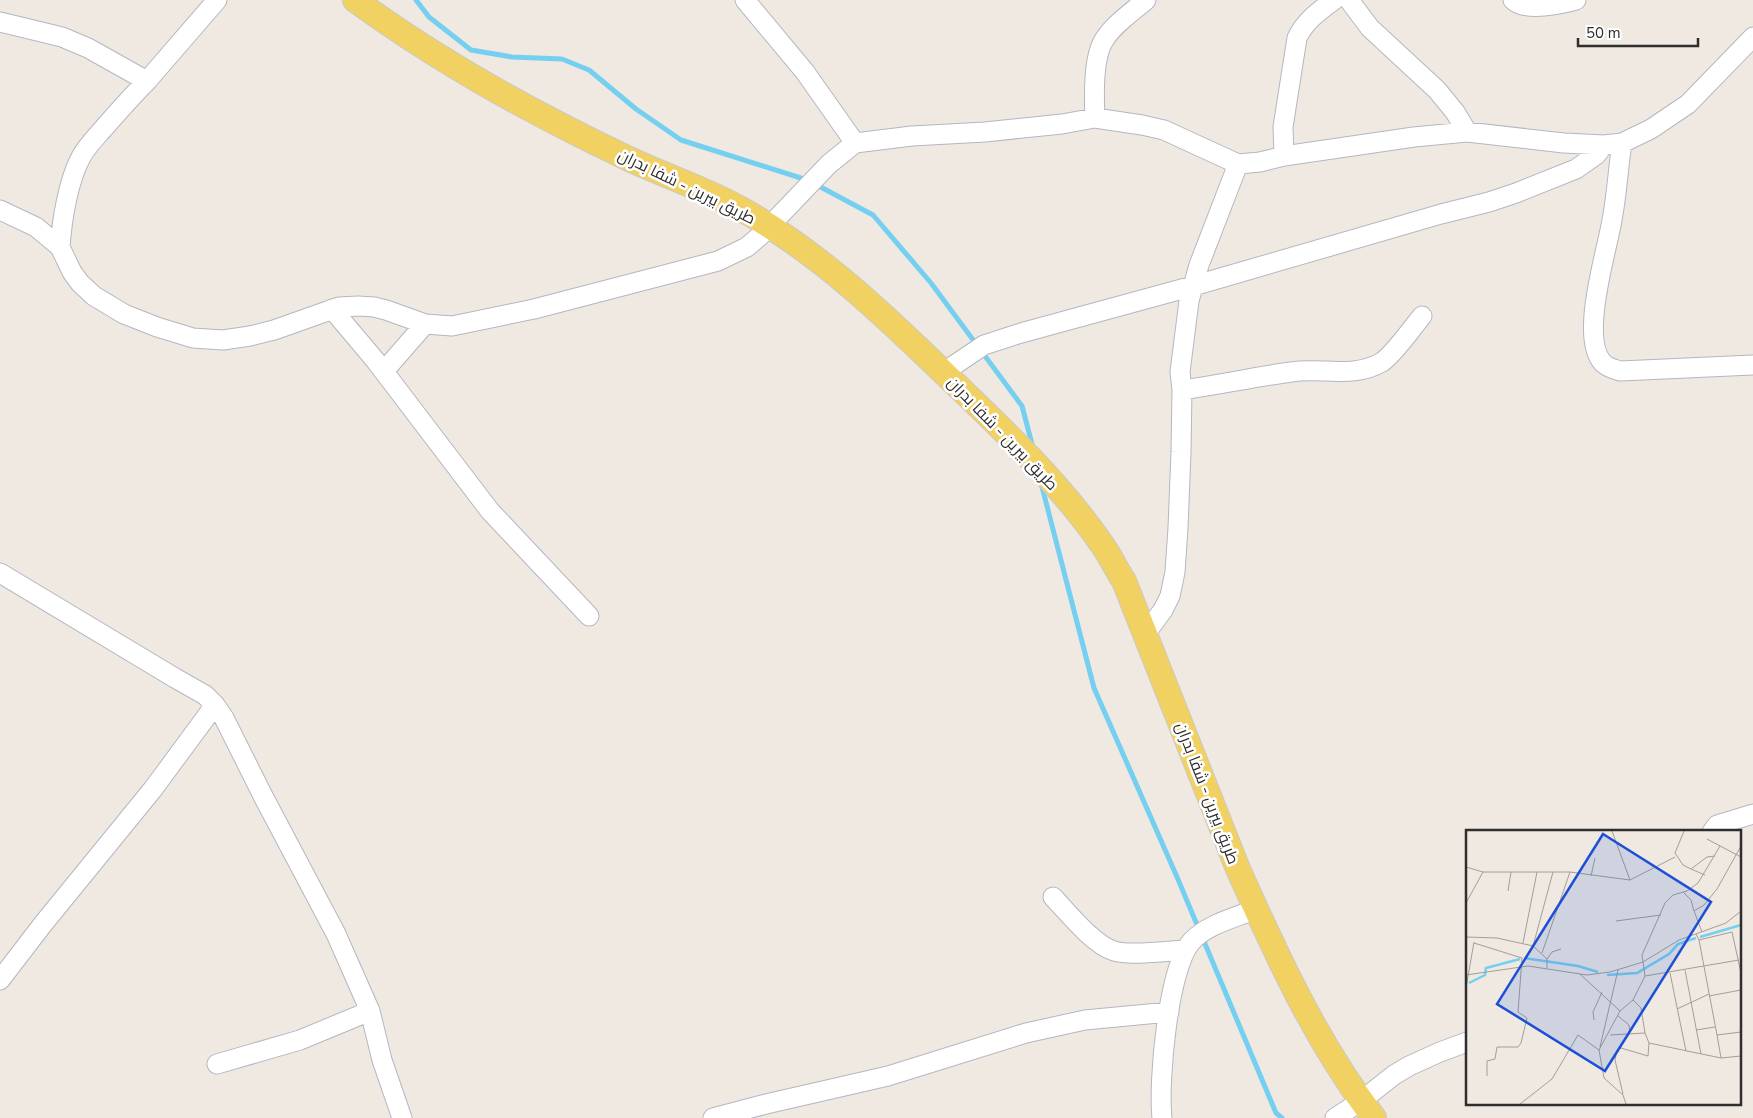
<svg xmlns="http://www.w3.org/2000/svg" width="1753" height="1118" font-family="'Nunito Sans',Cairo,sans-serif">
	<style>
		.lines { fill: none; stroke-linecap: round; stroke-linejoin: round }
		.stream { stroke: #75cff0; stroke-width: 5 }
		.minor-casing { stroke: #b4b7c1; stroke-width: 21 }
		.major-casing { stroke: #c9c9c9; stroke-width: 26 }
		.minor { stroke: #fff; stroke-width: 19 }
		.major { stroke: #f2d163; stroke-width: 24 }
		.labels { text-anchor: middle; stroke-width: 5; stroke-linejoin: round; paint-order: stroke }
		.street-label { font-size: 16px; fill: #2e2e2e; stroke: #fff }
		.inset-river { fill: none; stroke: #75cff0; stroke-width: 2.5 }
		.inset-road { fill: none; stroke: #a29e99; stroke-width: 1 }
		.view { fill: #1d4ed8; fill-opacity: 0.15; stroke: #1d4ed8; stroke-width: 2.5 }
		.inset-edge { fill: none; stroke: #2e2e2e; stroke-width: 2.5 }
	</style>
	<rect width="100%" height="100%" fill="#efe9e1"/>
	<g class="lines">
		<path class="stream" d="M416 0 429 17 471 50 512 57 562 59 589 70 636 109 681 140 807 180
			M815 184 873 215 931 283 1022 406 1033 448
			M1041 483 1094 688 1177 877 1276 1113 1282 1118"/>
		<g class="minor-casing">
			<path id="minor" d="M745 0 805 72 855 143
				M1349 0 1370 28 1437 90 1455 112 1467 132
				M1513 0C1525 12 1561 4 1576 0
				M0 22 62 37 88 48 147 81C132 96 117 113 103 129 95 138 87 146 81 157 68 181 62 220 60 247
				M147 81 217 0
				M1095 118C1094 98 1093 57 1104 40 1114 24 1132 12 1146 0
				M1622 143C1618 169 1617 194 1612 220 1607 251 1579 338 1603 363 1608 368 1614 369 1620 371L1753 365
				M1284 156 1283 127 1297 38C1305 21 1319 11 1334 0
				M0 210 36 227 60 247 72 272 80 283 94 296 124 314 157 327 193 338 223 340 250 336 274 330 339 307 358 306 374 307 386 310 425 324 452 326 534 309 718 261 747 247 761 235 829 164 855 143 912 136 985 132 1062 124 1095 118 1142 125 1164 130 1238 164 1260 162 1284 156 1414 137 1467 132 1564 143 1604 145 1622 143 1651 129 1688 104 1753 37
				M332 309 375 360 490 511 589 616
				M384 371 425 324
				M944 372 984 345 1021 333 1193 286 1441 214 1489 202 1516 193 1576 169 1596 155 1604 145
				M1182 390C1218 385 1255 377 1291 372 1322 367 1353 379 1382 362 1394 354 1412 328 1422 316
				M0 573 175 678 205 695 215 705 224 718 263 796 336 934 370 1011 382 1060 402 1118
				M1146 633 1163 610 1170 596 1175 572 1178 528 1181 452 1182 390 1180 372 1189 301 1199 265 1238 164
				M1712 832 1717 825 1753 814
				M1053 897C1068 913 1094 945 1114 951 1131 956 1166 951 1185 950
				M0 980 43 924 153 789 215 705
				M217 1064 300 1040 370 1011
				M713 1118 766 1104 888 1076 1026 1033 1085 1020 1169 1012
				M1162 1118C1158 1082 1168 969 1191 942 1207 924 1235 918 1256 909
				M1335 1118 1361 1101 1394 1075 1409 1066 1440 1052 1467 1042"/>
		</g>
		<g class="major-casing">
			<path id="major" d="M355 0C440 62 532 113 627 158 665 176 706 189 743 210 819 253 882 313 945 374 999 426 1058 481 1101 543 1110 555 1116 569 1124 581L1238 869C1277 956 1316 1042 1374 1118"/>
		</g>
		<use href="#minor" class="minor"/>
		<use href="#major" class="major"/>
	</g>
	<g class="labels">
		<g class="street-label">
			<text transform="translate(687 186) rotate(26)" y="6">طريق بيرين - شفا بدران</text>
			<text transform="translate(1003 433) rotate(46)" y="6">طريق بيرين - شفا بدران</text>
			<text transform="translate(1208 793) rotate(69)" y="6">طريق بيرين - شفا بدران</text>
		</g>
	</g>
	<g transform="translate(1466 830)">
		<rect width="275" height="275" fill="#efe9e1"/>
		<path class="inset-river" d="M234 107 275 95M58 128 112 136 132 142M141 145 171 143 203 124 212 114 230 108M3 153 19 145 20 138 54 129"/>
		<path class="inset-road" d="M146 1 164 50M218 1 209 23 217 35 225 39 241 27 249 26M241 9 275 27M0 37 17 42H104L164 50 209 27M225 39 239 45M125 46 129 28M42 61 45 42M217 62 225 70 228 81 238 75 251 59 275 16M0 73 17 42M228 81 236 102M150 91 195 85M230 104 233 110 266 102 275 143M0 107 31 108 67 116 81 129V138M233 110 251 205 275 202M8 113 56 128 52 182 61 188 55 213 52 217H31L29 229 21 231V246M57 113 71 42M67 116 87 42M76 123 104 42M81 129 86 122 95 119M219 140 235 224M204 143 220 221M114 144 154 181M0 145 62 136 121 145 144 142 177 132 213 110 260 93 275 81M179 146 273 130M0 158 8 112M243 166 275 160M167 170 175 178 179 203M211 179 243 164M152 186 163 195 164 202M128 190 127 182 136 162M230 200 249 197M144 205 179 203 183 213 182 226 155 218 151 220 149 230 157 264M251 205 255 228 275 226M183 213 255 228M134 217 152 140M54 274 86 249 112 205 133 220M160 274 157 265 138 248 133 220 154 181 167 170 179 146 176 125 199 73 207 65 221 61 232 53 254 16"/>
		<path class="view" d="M137 4 245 72 139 241 31 174Z"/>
		<rect width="275" height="275" class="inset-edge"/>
	</g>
	<path d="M1578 38v8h120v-8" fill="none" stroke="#2e2e2e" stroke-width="2.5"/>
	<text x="1586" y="38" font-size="15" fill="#2e2e2e" stroke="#ffffff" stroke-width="4" paint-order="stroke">50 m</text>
</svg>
